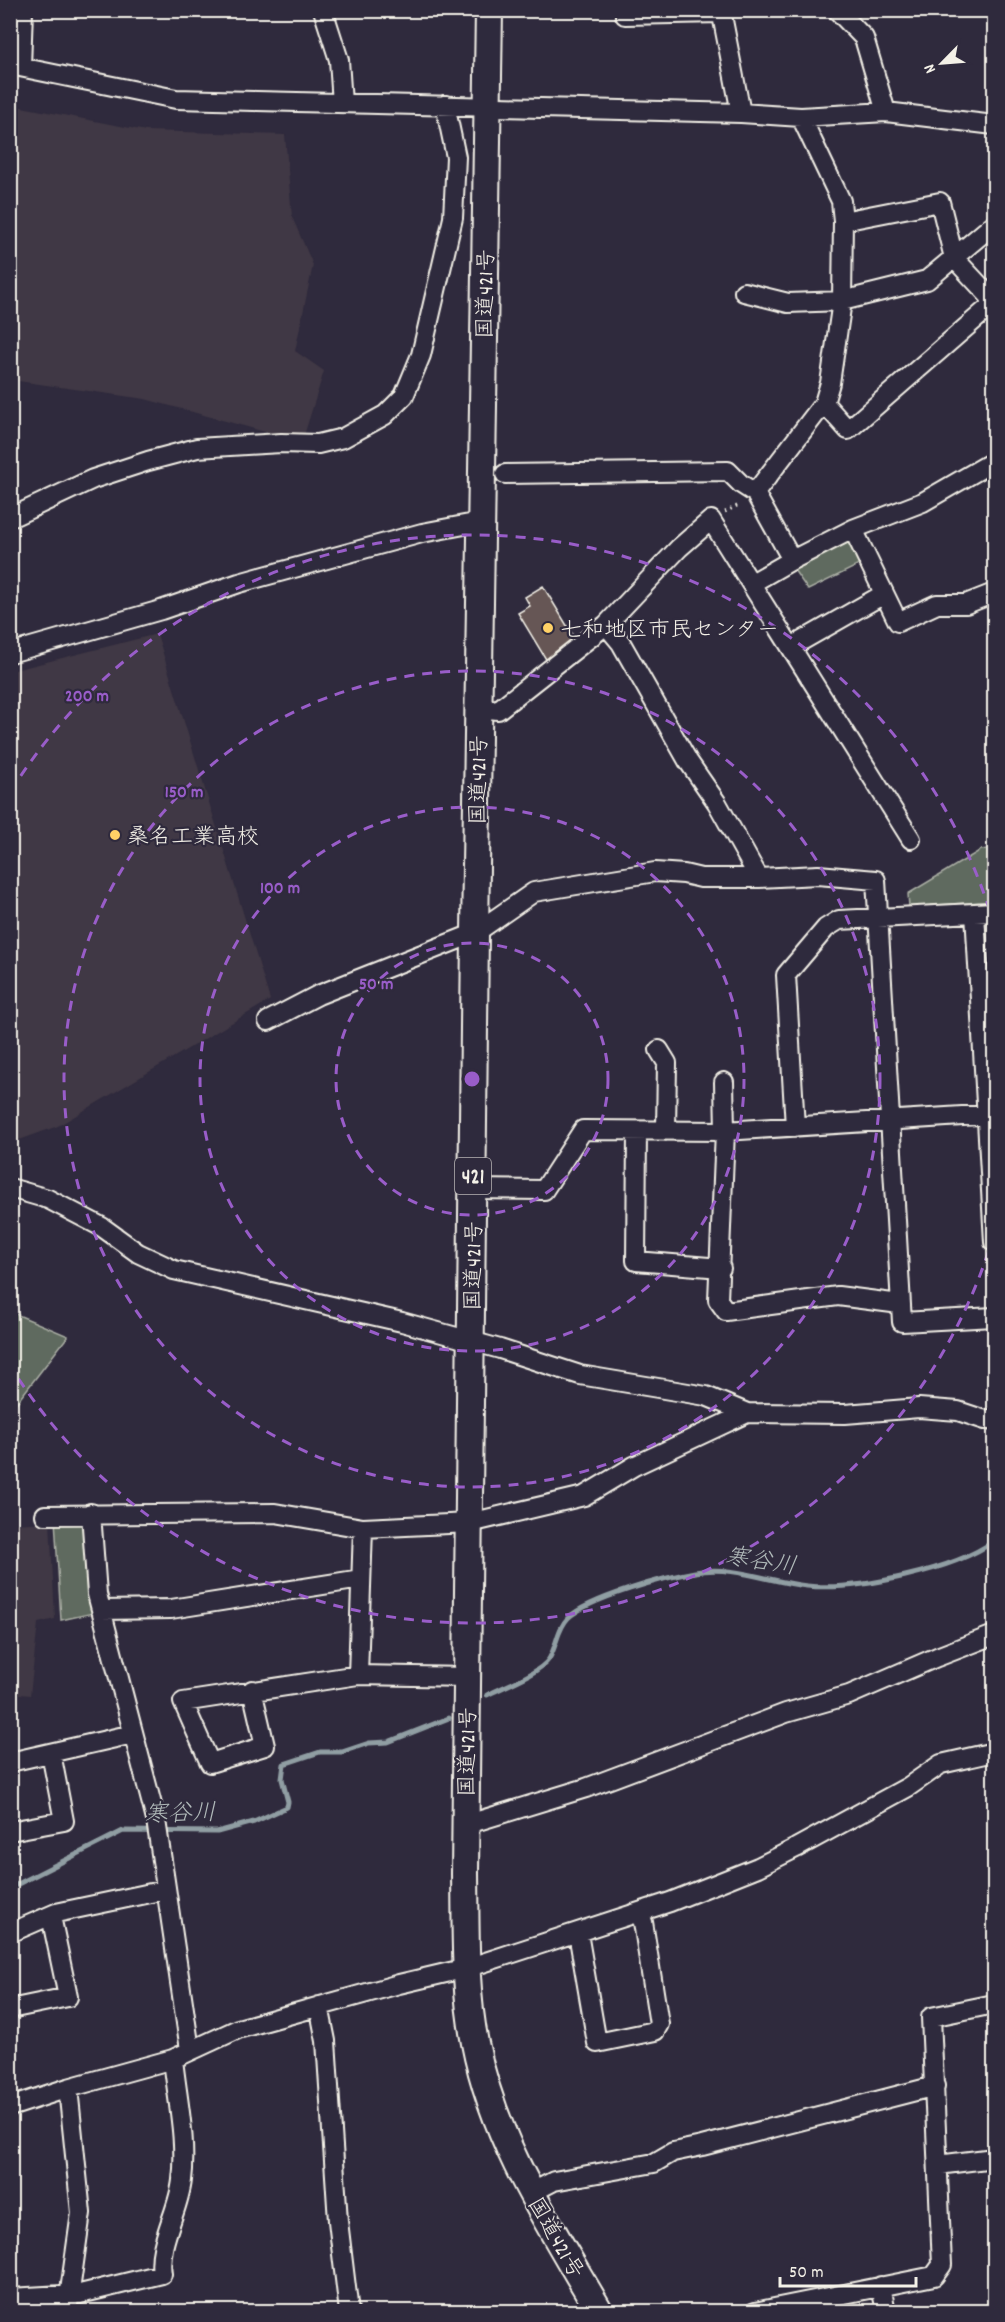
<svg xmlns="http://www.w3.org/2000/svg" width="1005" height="2322" font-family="Dekko,'Klee One',sans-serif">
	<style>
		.built { fill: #403844 }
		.green { fill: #5f6a5f; stroke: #aaaea4; stroke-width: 1.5 }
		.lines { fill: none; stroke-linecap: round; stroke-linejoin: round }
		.stream { stroke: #909ea3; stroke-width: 5 }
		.building { fill: #665754; stroke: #f4f1e8; stroke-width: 1.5 }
		.minor-casing { stroke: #f4f1e8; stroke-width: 22 }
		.highway-casing { stroke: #f4f1e8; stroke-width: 30 }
		.path { stroke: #f4f1e8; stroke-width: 3; stroke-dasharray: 1.5 4.5; stroke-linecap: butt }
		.minor { stroke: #2f2a3d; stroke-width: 18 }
		.highway { stroke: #2f2a3d; stroke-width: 26 }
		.ring { fill: none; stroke: #995dc9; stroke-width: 3; stroke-dasharray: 10 8 }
		.poi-dot { fill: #ffd166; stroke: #2f2a3d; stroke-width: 2 }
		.labels { text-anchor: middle; stroke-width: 4.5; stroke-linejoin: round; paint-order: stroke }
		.shield { fill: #2f2a3d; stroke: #b9b5b5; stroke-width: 1.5 }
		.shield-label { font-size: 21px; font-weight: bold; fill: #f4f1e8 }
		.street-label { font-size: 22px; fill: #f4f1e8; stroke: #2f2a3d }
		.poi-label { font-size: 22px; fill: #f4f1e8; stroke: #2f2a3d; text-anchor: start }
		.water-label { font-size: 24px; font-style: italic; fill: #b1baba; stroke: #2f2a3d }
		.centre { fill: #995dc9; stroke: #2f2a3d; stroke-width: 3 }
		.ring-label { font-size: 18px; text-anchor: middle; font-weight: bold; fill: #995dc9; stroke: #2f2a3d; stroke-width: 4.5; stroke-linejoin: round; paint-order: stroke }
	</style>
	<rect width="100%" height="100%" fill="#2f2a3d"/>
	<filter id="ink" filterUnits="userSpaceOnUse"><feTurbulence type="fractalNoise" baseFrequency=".0167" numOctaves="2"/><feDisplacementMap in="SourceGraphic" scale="12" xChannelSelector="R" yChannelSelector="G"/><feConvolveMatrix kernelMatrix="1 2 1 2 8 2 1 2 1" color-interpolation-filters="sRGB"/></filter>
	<g filter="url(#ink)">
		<path class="built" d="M11 105 146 131 285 135 292 217 313 265 295 351 324 371 302 442 145 399 11 380Z
			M157 634 270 1000 58 1126 11 1143V671Z
			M50 1522 55 1619 38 1623 30 1695 11 1693V1524Z"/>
		<path class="green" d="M846 539 853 544 863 563 808 590 792 567Z
			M994 848V901L909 907 908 894 981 850Z
			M11 1312 68 1336 11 1410Z
			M88 1517 98 1612 61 1620 55 1519Z"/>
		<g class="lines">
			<path class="stream" d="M487 1695C503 1687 540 1673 549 1659 557 1646 557 1629 568 1618 589 1598 666 1577 695 1572 734 1565 769 1582 807 1586 857 1591 954 1570 994 1541
				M10 1888 123 1831 217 1832 254 1822 287 1807 288 1802 282 1779 284 1764 320 1752H342L369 1743 388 1742 449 1718"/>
		</g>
		<path class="building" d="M543 586 577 642 547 661 518 613 530 606 525 597Z"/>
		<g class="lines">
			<g class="minor-casing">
				<path id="minor" d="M323 10 339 60 342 103
					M721 10 741 113
					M837 10 864 38 886 112
					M625 15 721 13
					M10 65 176 99 741 113 801 117 886 112 994 125
					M21 67 23 10
					M843 221 940 202 954 258 994 301
					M744 292 788 303 842 301 927 280 994 224
					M824 403 848 430 994 303
					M505 474 728 471 741 484 755 493 792 560 853 529 923 502 994 461
					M755 493 824 403 830 383 842 301 843 221 841 201 801 117
					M10 518 93 479 148 461 197 448 281 443 318 444 343 438 385 415 404 396 421 355 453 218 456 157 445 105
					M853 529 898 622 937 604H966L994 593
					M752 583 792 560
					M606 625 679 548 711 520 911 839
					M791 647 884 594
					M10 653 161 610 239 583 422 533 480 522
					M759 878 818 875 876 880 902 1322 994 1317
					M975 913 994 1242
					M268 1021 318 995 475 933 534 892 655 872 684 874 701 878H759L717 803 688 761 621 643 606 625 498 710 478 708
					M659 1050 667 1063 666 1131
					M724 1082 725 1131 718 1300 726 1311 838 1296 900 1304
					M795 1127 786 975 826 928 839 920 994 912
					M637 1131 636 1261 721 1268
					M10 1188 48 1199 102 1227 138 1253 174 1270 402 1322 500 1349 580 1375 706 1396 747 1413 845 1414 919 1408 958 1411 985 1420 994 1418
					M473 1189 544 1190 583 1130 725 1131 994 1114
					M91 1513 97 1594 156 1820 190 2050
					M45 1515 275 1513 363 1528 470 1523 584 1496 634 1466 747 1413
					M101 1610 171 1609 361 1579
					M358 1675 363 1528
					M252 1690 265 1746 210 1763 183 1702 358 1675 468 1677
					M10 1762 133 1734
					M465 1825 586 1788 786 1713 849 1695 937 1657 994 1635
					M10 1831 64 1821 51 1753
					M10 1933 56 1913 165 1890
					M578 1933 597 2043 655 2031 659 2024 643 1922 638 1913
					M319 2006 326 2041 338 2221 349 2312
					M10 2009 68 1997 51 1916
					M10 2107 68 2088 173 2059 238 2029 399 1984 467 1968 670 1902 758 1867 796 1848 908 1787 941 1764 994 1752
					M938 2165 994 2158
					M531 2193 554 2181 654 2163 673 2152 702 2146 935 2086
					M881 2286 886 2312
					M10 2298 80 2294 162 2274C157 2243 179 2211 182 2180 187 2141 177 2098 173 2059
					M67 2312 81 2213 68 2088
					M755 2312 934 2276 942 2265 931 2017 994 2004"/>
			</g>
			<g class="highway-casing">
				<path id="highway" d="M489 10 475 933 465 1874C466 1930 464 1988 475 2043 494 2142 550 2226 600 2312"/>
			</g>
			<path class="path" d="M725 512 741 504"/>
			<use href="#minor" class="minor"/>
			<use href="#highway" class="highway"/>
		</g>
	</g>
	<g class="ring">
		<circle cx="472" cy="1079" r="136"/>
		<circle cx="472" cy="1079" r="272"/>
		<circle cx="472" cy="1079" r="408"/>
		<path d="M994 1234A544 544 0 0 1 11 1367M11 791A544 544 0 0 1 994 924"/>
	</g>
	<g class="poi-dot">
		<circle cx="548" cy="628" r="6"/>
		<circle cx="115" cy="835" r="6"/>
	</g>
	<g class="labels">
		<rect class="shield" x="455" y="1158" width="36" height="36" rx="4.5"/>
		<g class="shield-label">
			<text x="473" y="1183">421</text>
		</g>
		<g class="street-label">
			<text transform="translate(484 294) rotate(-89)" y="8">国道421号</text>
			<text transform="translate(477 780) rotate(-89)" y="8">国道421号</text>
			<text transform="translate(472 1266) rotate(-89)" y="8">国道421号</text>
			<text transform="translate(466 1752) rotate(-89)" y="8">国道421号</text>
			<text transform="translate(557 2237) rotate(60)" y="8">国道421号</text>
		</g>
		<g class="poi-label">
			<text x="560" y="636">七和地区市民センター</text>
			<text x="127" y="843">桑名工業高校</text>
		</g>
		<g class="water-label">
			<text transform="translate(761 1560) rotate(9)" y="8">寒谷川</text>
			<text transform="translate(180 1812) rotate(-1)" y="8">寒谷川</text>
		</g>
	</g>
	<circle cx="472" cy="1079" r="9" class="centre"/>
	<g class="ring-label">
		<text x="87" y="701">200 m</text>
		<text x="184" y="797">150 m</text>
		<text x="280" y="893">100 m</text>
		<text x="376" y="989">50 m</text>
	</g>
	<rect width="1005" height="2322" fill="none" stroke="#2f2a3d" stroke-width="36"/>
	<rect x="18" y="18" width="969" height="2286" fill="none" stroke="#f4f1e8" stroke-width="2" filter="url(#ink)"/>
	<g transform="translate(942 63) rotate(245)" stroke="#2f2a3d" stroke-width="4.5" paint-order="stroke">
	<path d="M0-4.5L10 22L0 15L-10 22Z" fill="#f4f1e8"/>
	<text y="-9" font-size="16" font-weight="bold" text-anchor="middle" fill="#f4f1e8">N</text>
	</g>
	<path d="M780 2277v9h136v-9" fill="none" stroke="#f4f1e8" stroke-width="3"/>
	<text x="789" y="2277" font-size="18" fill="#f4f1e8" stroke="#2f2a3d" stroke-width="4.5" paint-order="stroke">50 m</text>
</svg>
